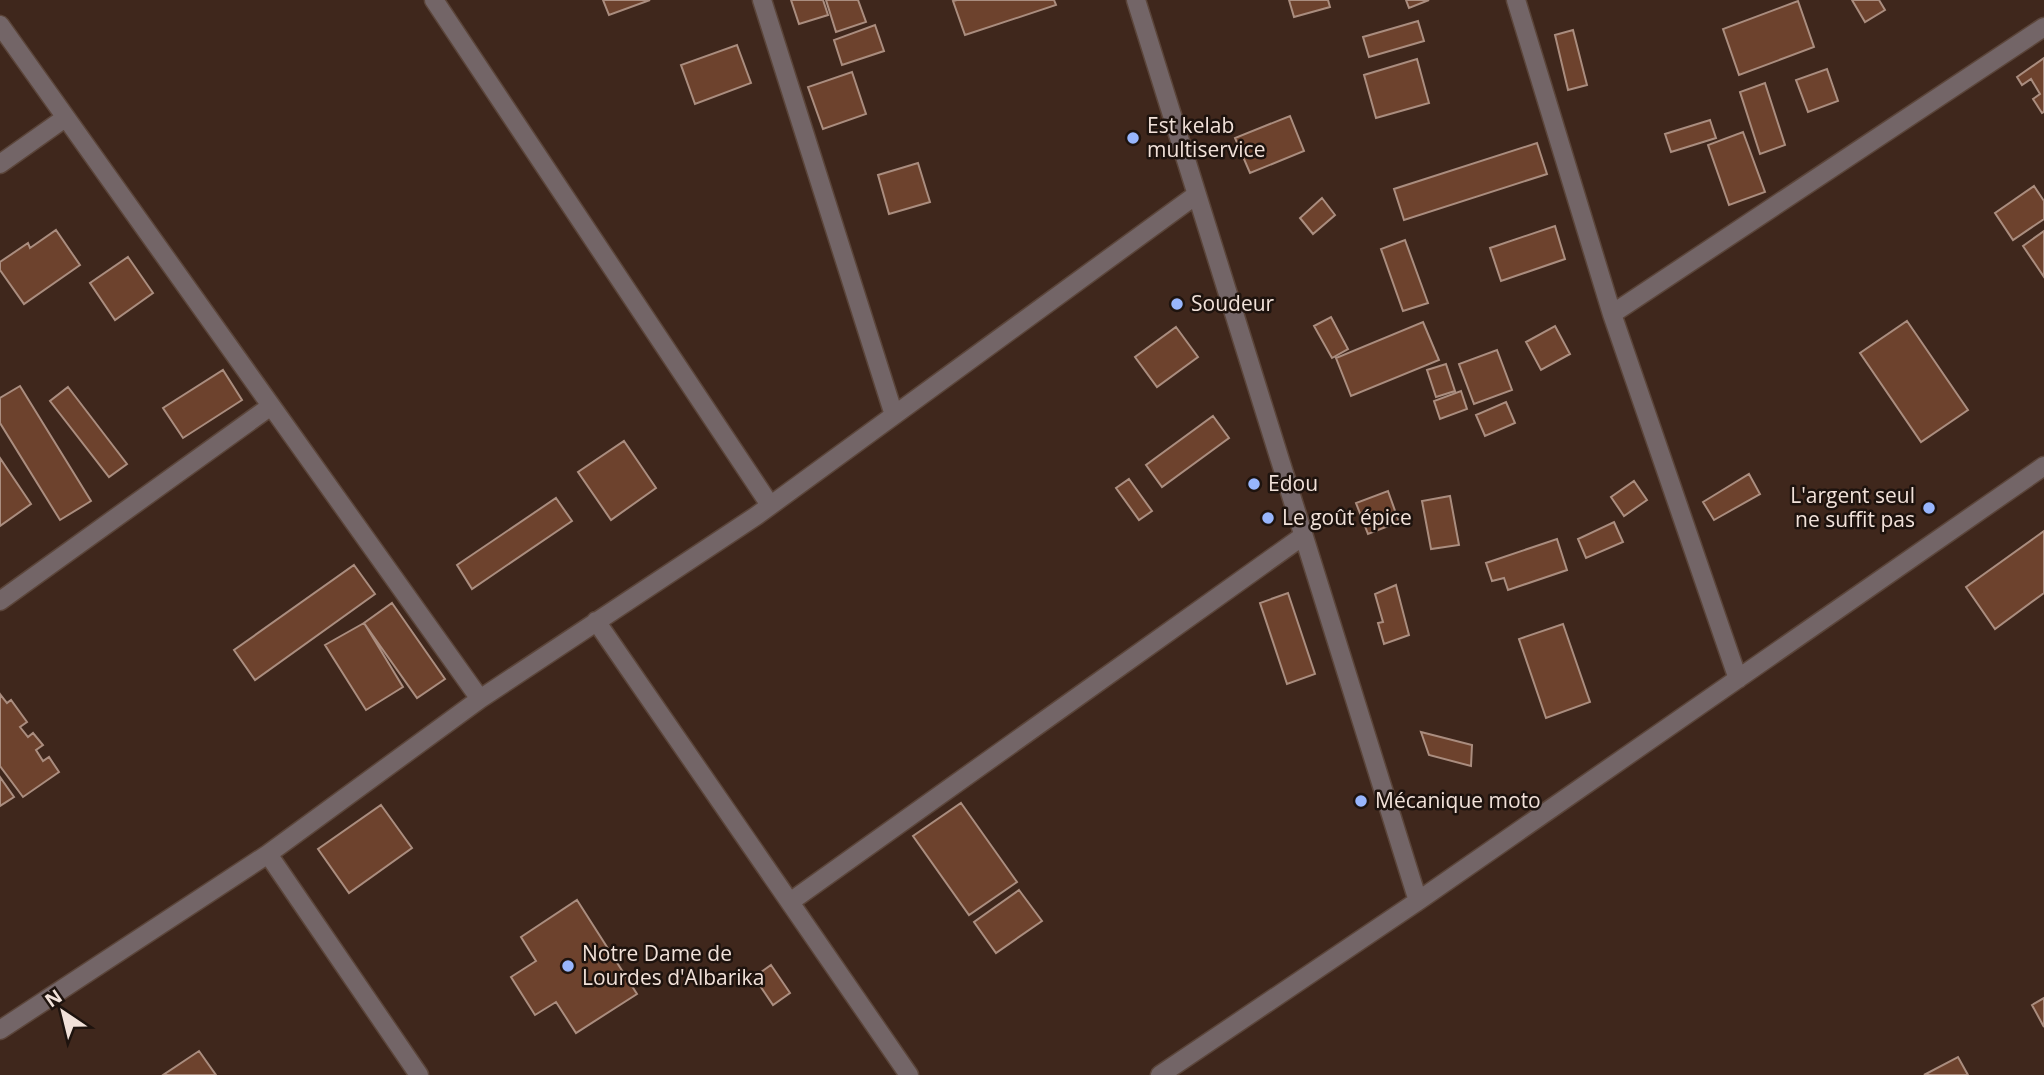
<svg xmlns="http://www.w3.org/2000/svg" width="2044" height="1075" font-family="'Open Sans',sans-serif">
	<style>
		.building { fill: #6d422d; stroke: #aa8d7f; stroke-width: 2 }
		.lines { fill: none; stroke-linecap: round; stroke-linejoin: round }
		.minor-casing { stroke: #5b453a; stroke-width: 21 }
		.minor { stroke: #736567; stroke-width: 18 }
		.poi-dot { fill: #98b6fd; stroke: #1e130e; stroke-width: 2.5 }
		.labels { text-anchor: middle; stroke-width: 5; stroke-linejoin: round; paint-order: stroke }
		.poi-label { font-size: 21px; fill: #f1e1d9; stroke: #1e130e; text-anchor: start }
	</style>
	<rect width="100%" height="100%" fill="#3f271c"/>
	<path class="building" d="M603 0H650L609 15Z
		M791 0H823L828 15 799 24Z
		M826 0H858L866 22 836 32Z
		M957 0H1054L1056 5 965 35 953 1Z
		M1289 0H1328L1330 7 1294 17Z
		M1406 0H1429L1409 8Z
		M1852 0H1879L1885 10 1865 22Z
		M1798 1 1814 47 1739 75 1723 29Z
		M1418 21 1424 41 1369 57 1363 37Z
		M875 25 884 51 842 65 834 40Z
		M1573 30 1587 85 1568 90 1555 35Z
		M737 45 751 83 695 104 681 65Z
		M2044 58V112L2042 113 2033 99 2040 94 2031 79 2022 85 2017 77Z
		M1417 59 1429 103 1376 118 1364 75Z
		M1827 69 1838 101 1808 112 1796 80Z
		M852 72 866 114 823 129 808 87Z
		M1765 83 1785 145 1760 154 1740 92Z
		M1290 116 1304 151 1250 173 1235 138Z
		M1710 120 1716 138 1671 152 1665 134Z
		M1743 132 1765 192 1729 205 1708 145Z
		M1537 143 1547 174 1404 220 1394 189Z
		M918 163 930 202 889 214 878 175Z
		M2034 186 2044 201V219L2013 240 1995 213Z
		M1322 198 1335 215 1313 234 1300 218Z
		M1555 226 1565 259 1501 281 1490 248Z
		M56 230 80 265 24 304 0 270V262L28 243 30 248Z
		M2044 231V277L2023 246Z
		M1405 240 1428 303 1403 311 1381 249Z
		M128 257 153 293 115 320 90 283Z
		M1331 317 1348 349 1332 358 1314 326Z
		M1907 321 1968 410 1921 442 1860 353Z
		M1423 322 1439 360 1351 396 1336 358Z
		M1555 326 1570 354 1541 370 1526 342Z
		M1176 327 1198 357 1157 387 1135 357Z
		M1497 350 1512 390 1474 404 1459 364Z
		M1446 364 1455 391 1436 397 1427 370Z
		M223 370 242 400 183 438 163 408Z
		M20 386 91 501 60 520 0 423V398Z
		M68 387 127 464 109 477 50 401Z
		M1461 391 1467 409 1440 419 1434 401Z
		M1506 402 1515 423 1485 436 1476 415Z
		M1213 416 1229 438 1162 487 1146 465Z
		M624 441 656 488 611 520 578 472Z
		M0 458 31 504 0 526Z
		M1749 474 1760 494 1714 520 1703 502Z
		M1129 479 1152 511 1139 520 1116 488Z
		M1634 481 1647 500 1624 516 1611 497Z
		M1388 491 1399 522 1368 534 1356 503Z
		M1450 496 1459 545 1431 549 1422 501Z
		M556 498 572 521 472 589 457 565Z
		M1614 522 1623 542 1586 558 1578 539Z
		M2044 531V593L1995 629 1966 587Z
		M1557 539 1567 570 1508 590 1504 578 1492 581 1486 563Z
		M354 565 375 594 255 680 234 650Z
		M1396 585 1409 635 1384 644 1378 623 1383 622 1375 594Z
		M1288 593 1315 674 1287 684 1260 603Z
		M392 603 445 679 417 698 364 623Z
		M364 623 403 687 366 710 325 645Z
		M1563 624 1590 702 1546 718 1519 639Z
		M0 694 7 703 11 700 27 722 20 727 28 737 33 733 43 745 36 750 43 761 49 757 59 772 23 797 0 766Z
		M1421 732 1472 745 1471 766 1429 755Z
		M0 777 14 797 0 806Z
		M961 803 1017 882 969 915 913 836Z
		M381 805 412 848 349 893 318 849Z
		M1019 890 1042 921 996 953 974 922Z
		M577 900 637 994 576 1033 556 1002 535 1015 511 977 536 961 521 937Z
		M771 965 790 993 773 1005 754 977Z
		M2044 998V1027L2032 1005Z
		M199 1051 216 1075H163Z
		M1958 1057 1968 1075H1924Z"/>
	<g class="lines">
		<g class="minor-casing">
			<path id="minor" d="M434 0 770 505
				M762 0 894 415
				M1136 0 1418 901
				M1516 0 1612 314 1738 679
				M0 25 480 699
				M0 164 65 118
				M1612 314 2044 27
				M0 601 271 406
				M596 621 909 1075
				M268 854 419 1075
				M790 902 1303 536
				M0 1030 268 854 480 699 756 516 1196 195
				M1160 1075 1418 901 2044 466"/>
		</g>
		<use href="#minor" class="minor"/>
	</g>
	<g class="poi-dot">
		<circle cx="1133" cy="138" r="7"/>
		<circle cx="1177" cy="304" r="7"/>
		<circle cx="1254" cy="484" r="7"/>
		<circle cx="1929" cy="508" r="7"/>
		<circle cx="1268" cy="518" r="7"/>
		<circle cx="1361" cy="801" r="7"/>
		<circle cx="568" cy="966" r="7"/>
	</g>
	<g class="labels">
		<g class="poi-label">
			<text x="1147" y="133">Est kelab<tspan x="1147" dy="24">multiservice</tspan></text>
			<text x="1191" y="311">Soudeur</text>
			<text x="1268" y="491">Edou</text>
			<text x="1915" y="503" text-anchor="end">L'argent seul<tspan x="1915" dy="24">ne suffit pas</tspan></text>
			<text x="1282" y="525">Le goût épice</text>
			<text x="1375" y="808">Mécanique moto</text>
			<text x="582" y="961">Notre Dame de<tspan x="582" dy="24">Lourdes d'Albarika</tspan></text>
		</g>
	</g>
	<g transform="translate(63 1012) rotate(325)" stroke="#1e130e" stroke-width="5" paint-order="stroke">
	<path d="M0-5L12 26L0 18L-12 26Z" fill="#f1e1d9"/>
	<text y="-10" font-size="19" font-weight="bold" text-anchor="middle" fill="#f1e1d9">N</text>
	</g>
</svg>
